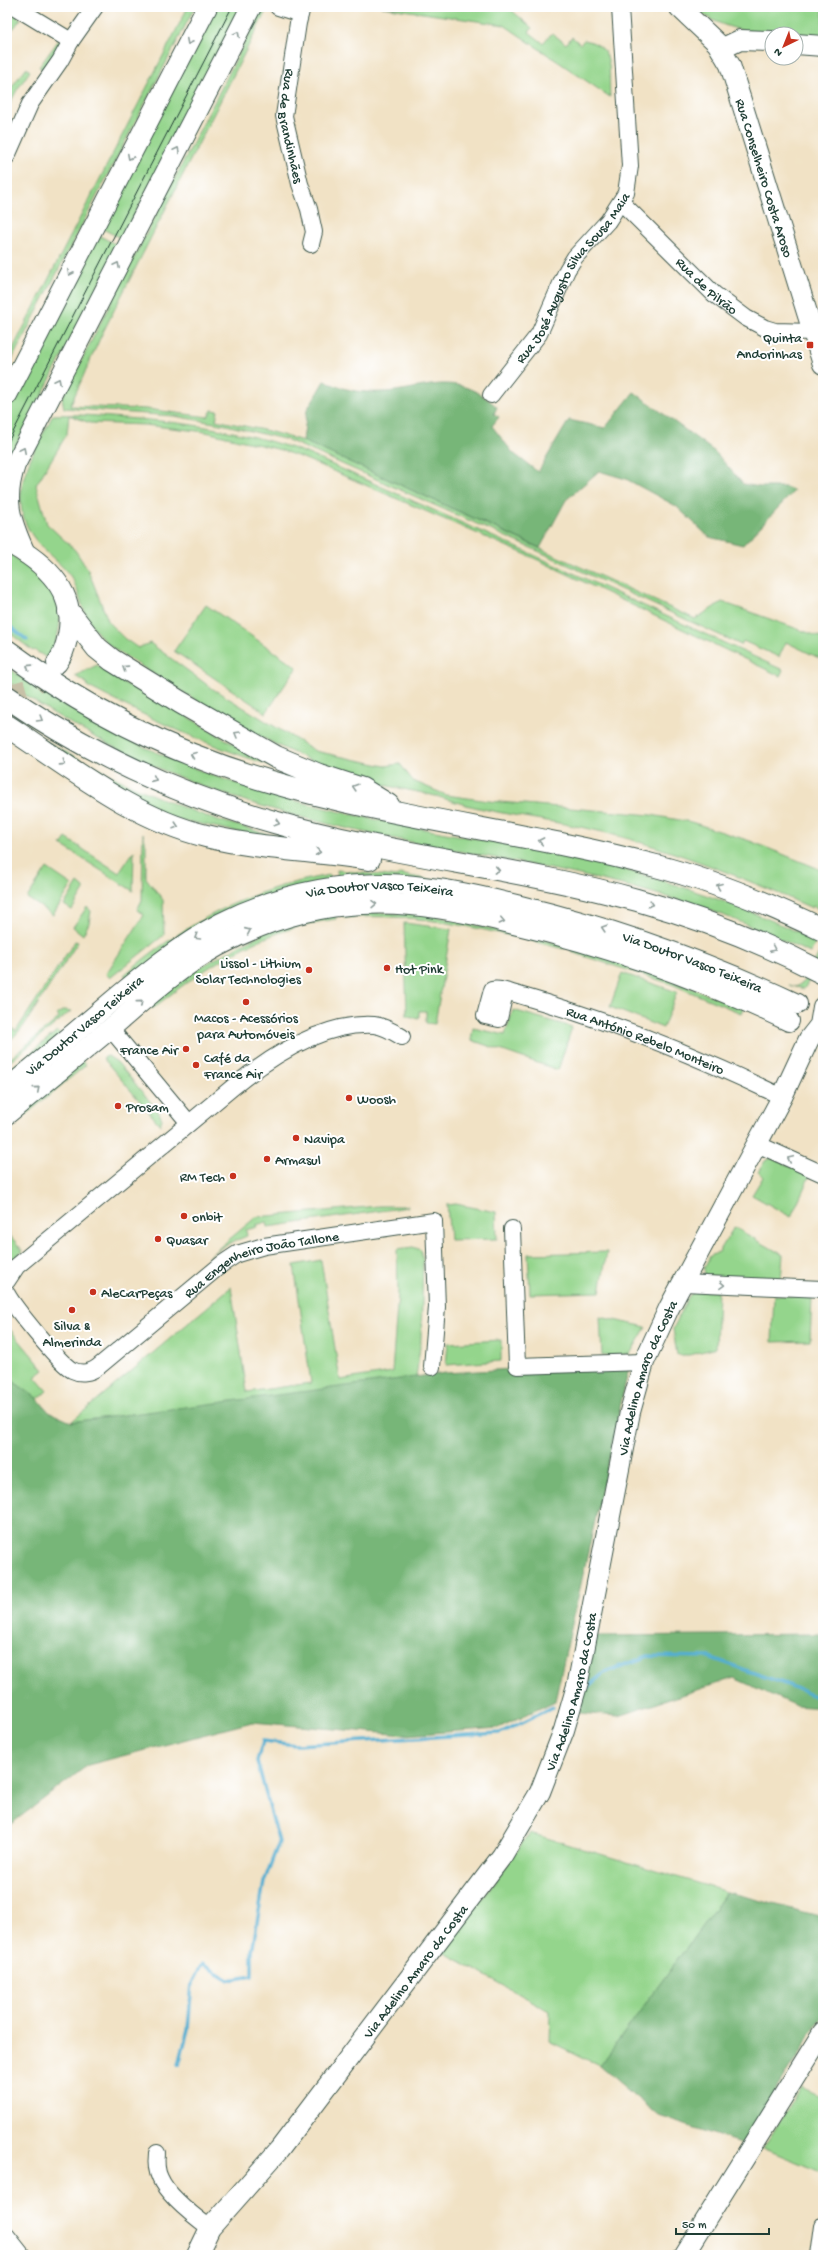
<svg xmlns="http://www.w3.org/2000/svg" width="830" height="2262" font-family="'Gochi Hand',sans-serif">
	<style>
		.green { fill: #94d58c; stroke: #5a8960 }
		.forest { fill: #77b678; stroke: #4b7a56 }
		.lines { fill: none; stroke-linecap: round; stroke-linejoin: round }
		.stream { stroke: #53aed1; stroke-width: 3.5 }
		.major-tunnel { stroke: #c7c1a8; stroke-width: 20; stroke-dasharray: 20 10; stroke-linecap: butt }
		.minor-casing { stroke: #3e564a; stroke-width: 18 }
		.major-casing { stroke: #3e564a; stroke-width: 22 }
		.highway-casing { stroke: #3e564a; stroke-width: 24 }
		.minor { stroke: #fff; stroke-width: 16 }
		.major { stroke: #fff; stroke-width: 20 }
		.highway { stroke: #fff; stroke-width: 22 }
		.tram { stroke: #1f3d34; stroke-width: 1 }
		.oneway { stroke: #8f9e9a }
		.poi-dot { fill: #c8321e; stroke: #fff; stroke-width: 1.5 }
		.labels { text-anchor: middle; stroke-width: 4; stroke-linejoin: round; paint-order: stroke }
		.street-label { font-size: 14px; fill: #1f3d34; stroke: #fff }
		.poi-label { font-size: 14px; fill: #1f3d34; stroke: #fff; text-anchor: start }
	</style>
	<rect width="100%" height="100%" fill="#fff"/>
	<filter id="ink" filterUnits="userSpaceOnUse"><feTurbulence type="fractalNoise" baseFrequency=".025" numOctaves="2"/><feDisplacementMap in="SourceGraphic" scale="8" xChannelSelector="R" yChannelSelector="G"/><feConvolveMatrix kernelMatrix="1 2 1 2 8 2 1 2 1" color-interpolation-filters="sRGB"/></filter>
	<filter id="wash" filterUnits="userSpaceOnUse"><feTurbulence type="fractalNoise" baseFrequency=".012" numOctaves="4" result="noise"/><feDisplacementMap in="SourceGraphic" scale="16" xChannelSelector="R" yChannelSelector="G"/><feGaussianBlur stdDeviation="0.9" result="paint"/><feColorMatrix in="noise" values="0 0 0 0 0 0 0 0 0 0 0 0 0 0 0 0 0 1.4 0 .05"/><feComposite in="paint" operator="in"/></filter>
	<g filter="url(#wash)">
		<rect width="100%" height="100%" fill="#f1e2c5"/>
		<path class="green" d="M188 7H195L7 369V360Z
			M215 7H242L122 239 101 228Z
			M263 7 267 9 101 336 70 406 146 409 208 417 212 410 218 411 216 420 268 431 303 441 695 619 722 602 823 638V654L819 658 786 642 779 657 743 641 741 645 538 551 288 440 226 425 174 416 64 408 62 398Z
			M382 7H508L532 28 529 32 543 43 552 33 566 44 572 37 580 44 584 40C616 46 608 70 610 97L504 25Z
			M693 7H823V40L796 37V34C760 34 722 32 693 7Z
			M7 10 21 19 13 29 7 24Z
			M58 41 64 45 48 73 39 67Z
			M26 68 30 71 17 90 7 109V93Z
			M98 235 119 246 7 463V411Z
			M53 415C76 414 100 416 123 418 185 422 247 431 306 453L536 556 783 670 780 676 536 559 303 458 277 449 206 432 145 425 90 423 69 415 67 434 36 485 47 524 75 550 88 570 109 623 125 639 138 648 150 643 213 689 315 751 385 766 400 764 413 781 446 795 489 801 651 815 691 822 750 841 817 868 823 873V911L813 906 812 908C744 878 675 850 603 832 553 820 496 815 449 800 419 790 387 788 357 778 269 749 192 698 114 649 102 639 92 628 86 614 80 602 78 588 71 577 62 564 49 556 39 544 1 501 31 457 53 415Z
			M7 552C48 580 78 607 47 658L34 650 33 651 7 631Z
			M206 605 297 667 266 713 174 651Z
			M97 665 116 679 171 707 269 765C206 745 146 717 87 686L88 684 75 676Z
			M7 667C93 729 194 775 296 801 401 829 509 841 614 867 684 885 752 910 817 941L810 953C765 932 719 911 671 898 538 859 398 847 265 807 173 780 86 738 7 683Z
			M41 738C92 767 143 793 198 813 225 824 260 829 285 842L163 816Z
			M143 833 146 845V878L163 900 164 935 110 978 106 974 144 915 137 910 142 900Z
			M66 838 119 873 134 851 133 891 61 845Z
			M47 868 72 885 53 915 27 898Z
			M337 870 397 877 399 874 453 884 338 880Z
			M330 875 331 881 128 979 124 975C185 923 250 888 330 875Z
			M78 883 84 888V890L72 910 64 905Z
			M87 907 91 911 89 923 83 935 73 927Z
			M359 912 426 914 565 945 564 949C491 931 419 911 344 918L343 913Z
			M335 914 336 919C262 929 209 964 152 1009L149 1005 193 971 263 933Z
			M404 923 451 929 435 1024 426 1023V1011H419V1018L407 1016Z
			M75 941 78 942 23 1027 7 1044V1029L9 1026 16 1031Z
			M823 946V958L804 989 789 985 796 987 803 982Z
			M573 947 629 964 743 1008 741 1013 671 984 571 952Z
			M622 973 677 992 663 1028 610 1007Z
			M64 1010 71 1011 7 1064V1061L59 1018 57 1014Z
			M513 1010 572 1027 558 1070 471 1040 473 1028 505 1035Z
			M57 1031 61 1035 7 1080V1072Z
			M108 1056 117 1062 158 1111 162 1119 160 1125 103 1058Z
			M82 1061 86 1065 7 1130V1124Z
			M771 1158 810 1175 791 1217 752 1195 763 1177 758 1172 765 1161Z
			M456 1204 496 1212 497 1239 450 1240 447 1205Z
			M379 1206H408V1207L268 1227 267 1222 256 1225 257 1227 246 1230 247 1236 225 1245 208 1257 256 1217Z
			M734 1227 783 1255 781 1281 705 1276 704 1268 710 1256 719 1252Z
			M7 1232 23 1251 7 1264Z
			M413 1247 421 1250 423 1261 421 1339 416 1378 71 1422 231 1287 247 1392 311 1383 294 1265 321 1260 340 1380 392 1372 398 1294 397 1249Z
			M607 1252 600 1292 530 1294 528 1254Z
			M695 1291H718L716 1348 689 1355H677L673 1329 689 1296Z
			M774 1295 812 1297 810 1341 772 1342Z
			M600 1317 646 1327 630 1354 602 1356Z
			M8 1327 44 1370 35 1377 47 1391 38 1399 7 1377Z
			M501 1340V1361L446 1365 448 1343Z
			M530 1833 727 1892 600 2066 549 2041 550 2011 443 1952Z
			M801 2088 823 2098V2173L763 2148Z"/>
		<path class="forest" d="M324 381C338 387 353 392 369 392 421 395 450 364 497 407L494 414 499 417 492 426 513 453 538 472 569 420 605 428 634 392 715 452 743 484 760 487H786L794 491 743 545 709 537 676 506 626 479 599 471 566 500 540 548 303 441 307 410Z
			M629 1367 555 1701 498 1728 405 1735 252 1722 88 1765 7 1827V1377L38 1399 49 1412 71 1422 446 1373 511 1369Z
			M823 1634V1708L796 1706 734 1678 618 1716 579 1713 595 1636Z
			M727 1892 823 1917V2014L743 2144 658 2116 600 2066Z"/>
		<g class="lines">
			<path class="stream" d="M7 624 27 640
				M584 1690 605 1672 648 1656 709 1657 791 1686 823 1700
				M179 2065 188 2029 192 1983 202 1964 229 1980 252 1976V1952L264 1882 279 1842 257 1761 263 1741 296 1745 500 1733 553 1707"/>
		</g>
	</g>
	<g filter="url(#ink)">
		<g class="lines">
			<path class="major-tunnel" d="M7 695 31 688 55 665"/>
			<g class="minor-casing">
				<g id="minor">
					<path d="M15 7 71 41 95 7"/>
					<path d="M278 7 300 14"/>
					<path id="s1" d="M302 7 298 23 284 116 300 184 309 209 314 232 311 244"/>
					<path d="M7 156 30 104 60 61 71 41"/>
					<path id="s2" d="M621 202 714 294 746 318 765 328 775 331 813 332"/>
					<path id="s3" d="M491 395 539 334 567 270 575 257 608 221 626 193 630 166 620 7"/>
					<path id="s4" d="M505 992 499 1019 485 1016 492 990C499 988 511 993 519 995 610 1021 698 1056 782 1097"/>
					<path d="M110 1028 189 1123"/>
					<path d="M757 1144 823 1174"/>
					<path d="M512 1229 517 1366 644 1362"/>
					<path d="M7 1281 17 1266 233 1087C270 1057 324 1022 374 1025 384 1026 394 1032 402 1037"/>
					<path d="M683 1283 823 1289"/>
					<path id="s5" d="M7 1294C14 1307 59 1363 72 1370 80 1374 90 1373 98 1367L222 1264 237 1254 264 1246 434 1221 437 1307 432 1367"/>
					<path d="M157 2153C156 2162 156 2170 160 2178 167 2195 195 2217 210 2228"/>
					<path d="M7 2236 22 2255"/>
					<path d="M819 2255 823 2225"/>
				</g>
			</g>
			<g class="major-casing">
				<g id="major">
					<path id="s6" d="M679 7 717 43 730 65 823 364"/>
					<path d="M796 44 823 46"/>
					<path d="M721 49 740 40 772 41"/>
					<path d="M7 395 207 7"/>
					<path d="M14 546C47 565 77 593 68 635 66 645 63 655 57 663"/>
					<path d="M25 553C10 520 3 500 15 465L251 7"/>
					<path id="s7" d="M7 1089C42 1060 77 1031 111 1002 146 973 181 944 221 923 272 897 329 884 386 884 431 885 477 895 520 906 616 929 707 962 797 1004"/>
					<path d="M7 1114C42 1085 76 1057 111 1028 145 999 178 968 218 946 263 922 312 906 363 904 414 901 465 912 514 924 609 946 701 979 789 1021"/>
					<path id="s8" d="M197 2255 210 2228 279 2150 502 1856 540 1792 564 1730 578 1682 630 1412 644 1362 669 1308 782 1097 809 1039 820 1025 823 1007"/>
					<path d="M684 2255 823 2032"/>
				</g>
			</g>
			<g class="highway-casing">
				<path id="highway" d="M69 612 97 648 112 660 180 702 276 757 319 775 362 789 388 805
					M7 651C85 709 175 754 268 781 395 819 528 832 656 866 714 881 769 904 823 930
					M7 697C89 753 179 795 274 822 393 856 517 867 637 900 701 918 763 942 823 973
					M7 726C70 767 132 818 206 836 259 849 315 850 369 859"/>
			</g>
			<use href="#minor" class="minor"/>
			<use href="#major" class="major"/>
			<use href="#highway" class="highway"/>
			<path class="tram" d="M7 444 232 7"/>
		</g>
		<defs><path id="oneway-chevron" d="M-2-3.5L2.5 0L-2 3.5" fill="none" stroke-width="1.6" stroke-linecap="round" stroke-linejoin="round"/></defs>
		<g class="oneway">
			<use href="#oneway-chevron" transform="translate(237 34) rotate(-63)"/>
			<use href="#oneway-chevron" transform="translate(189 42) rotate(117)"/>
			<use href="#oneway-chevron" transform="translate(177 150) rotate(-63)"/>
			<use href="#oneway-chevron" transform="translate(130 157) rotate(117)"/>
			<use href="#oneway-chevron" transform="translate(117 265) rotate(-63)"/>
			<use href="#oneway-chevron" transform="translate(70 273) rotate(117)"/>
			<use href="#oneway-chevron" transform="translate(58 381) rotate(-63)"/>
			<use href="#oneway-chevron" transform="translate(23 450) rotate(-63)"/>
			<use href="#oneway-chevron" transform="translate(29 667) rotate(-147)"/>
			<use href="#oneway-chevron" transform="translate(125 668) rotate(-147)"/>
			<use href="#oneway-chevron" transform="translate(40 719) rotate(31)"/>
			<use href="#oneway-chevron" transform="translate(237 734) rotate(-150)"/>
			<use href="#oneway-chevron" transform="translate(193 755) rotate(-158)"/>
			<use href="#oneway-chevron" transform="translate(63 763) rotate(33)"/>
			<use href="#oneway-chevron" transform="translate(154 779) rotate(24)"/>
			<use href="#oneway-chevron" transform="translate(355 787) rotate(-163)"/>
			<use href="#oneway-chevron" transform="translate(277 823) rotate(16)"/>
			<use href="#oneway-chevron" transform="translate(176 826) rotate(18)"/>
			<use href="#oneway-chevron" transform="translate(541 841) rotate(-169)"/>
			<use href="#oneway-chevron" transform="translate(318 852) rotate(7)"/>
			<use href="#oneway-chevron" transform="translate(497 870) rotate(11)"/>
			<use href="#oneway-chevron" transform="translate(719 886) rotate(-159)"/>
			<use href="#oneway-chevron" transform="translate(374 904) rotate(-1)"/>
			<use href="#oneway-chevron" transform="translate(651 904) rotate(17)"/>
			<use href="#oneway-chevron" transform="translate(502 921) rotate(13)"/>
			<use href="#oneway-chevron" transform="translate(604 928) rotate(-163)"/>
			<use href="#oneway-chevron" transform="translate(248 931) rotate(-24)"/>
			<use href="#oneway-chevron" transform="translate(197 937) rotate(149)"/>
			<use href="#oneway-chevron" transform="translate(773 949) rotate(24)"/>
			<use href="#oneway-chevron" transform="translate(140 1003) rotate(-40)"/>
			<use href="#oneway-chevron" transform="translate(37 1089) rotate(-40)"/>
			<use href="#oneway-chevron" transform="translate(790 1159) rotate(-155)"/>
			<use href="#oneway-chevron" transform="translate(722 1285) rotate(2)"/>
		</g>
	</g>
	<g class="poi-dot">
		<rect x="806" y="341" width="8" height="8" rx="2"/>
		<circle cx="387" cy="968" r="4"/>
		<circle cx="309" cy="970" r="4"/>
		<circle cx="246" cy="1002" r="4"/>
		<circle cx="186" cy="1049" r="4"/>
		<circle cx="196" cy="1065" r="4"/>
		<circle cx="349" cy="1098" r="4"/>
		<circle cx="118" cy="1106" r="4"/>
		<circle cx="296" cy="1138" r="4"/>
		<circle cx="267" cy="1159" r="4"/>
		<circle cx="233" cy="1176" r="4"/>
		<circle cx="184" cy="1216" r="4"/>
		<circle cx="158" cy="1239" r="4"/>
		<circle cx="93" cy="1292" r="4"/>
		<circle cx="72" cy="1310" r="4"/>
	</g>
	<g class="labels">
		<g class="street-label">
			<text dy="5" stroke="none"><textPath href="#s1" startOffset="121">Rua de Brandinhães</textPath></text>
			<text dy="5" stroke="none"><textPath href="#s6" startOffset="196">Rua Conselheiro Costa Aroso</textPath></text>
			<text dy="5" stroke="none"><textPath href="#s3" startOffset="144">Rua José Augusto Silva Sousa Maia</textPath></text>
			<text dy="5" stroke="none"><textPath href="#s2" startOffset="120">Rua de Pilrão</textPath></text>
			<text dy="5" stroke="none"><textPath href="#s7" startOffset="436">Via Doutor Vasco Teixeira</textPath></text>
			<text dy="5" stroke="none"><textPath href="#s7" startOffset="760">Via Doutor Vasco Teixeira</textPath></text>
			<text dy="5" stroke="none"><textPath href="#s7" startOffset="100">Via Doutor Vasco Teixeira</textPath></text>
			<text dy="5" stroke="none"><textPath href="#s4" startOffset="231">Rua António Rebelo Monteiro</textPath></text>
			<text dy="5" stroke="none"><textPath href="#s5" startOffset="326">Rua Engenheiro João Tallone</textPath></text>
			<text dy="5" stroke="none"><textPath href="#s8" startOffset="1007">Via Adelino Amaro da Costa</textPath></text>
			<text dy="5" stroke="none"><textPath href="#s8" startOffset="683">Via Adelino Amaro da Costa</textPath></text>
			<text dy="5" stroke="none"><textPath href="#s8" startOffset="359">Via Adelino Amaro da Costa</textPath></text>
		</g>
		<g class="poi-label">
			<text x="802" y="342" text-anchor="end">Quinta<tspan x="802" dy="16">Andorinhas</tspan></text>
			<text x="301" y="967" text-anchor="end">Lissol - Lithium<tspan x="301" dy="16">Solar Technologies</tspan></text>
			<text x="395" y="973">Hot Pink</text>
			<text x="246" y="1022" text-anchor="middle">Macos - Acessórios<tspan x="246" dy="16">para Automóveis</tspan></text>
			<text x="178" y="1054" text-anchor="end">France Air</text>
			<text x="204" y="1062">Café da<tspan x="204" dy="16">France Air</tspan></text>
			<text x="357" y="1103">Woosh</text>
			<text x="126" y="1111">Prosam</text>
			<text x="304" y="1143">Navipa</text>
			<text x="275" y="1164">Armasul</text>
			<text x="225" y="1181" text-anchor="end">RM Tech</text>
			<text x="192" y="1221">onbit</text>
			<text x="166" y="1244">Quasar</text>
			<text x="101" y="1297">AleCarPeças</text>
			<text x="72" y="1330" text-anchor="middle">Silva &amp;<tspan x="72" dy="16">Almerinda</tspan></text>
		</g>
	</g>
	<rect width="830" height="2262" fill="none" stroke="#fff" stroke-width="24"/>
	<g transform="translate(784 46) rotate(223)"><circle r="19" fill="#ffffff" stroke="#a5b1ae"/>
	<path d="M0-3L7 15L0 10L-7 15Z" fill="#c8321e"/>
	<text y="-6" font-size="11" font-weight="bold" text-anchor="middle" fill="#1f3d34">N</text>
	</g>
	<path d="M676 2228v6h93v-6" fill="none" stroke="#1f3d34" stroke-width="2"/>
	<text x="682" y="2228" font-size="12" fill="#1f3d34" stroke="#ffffff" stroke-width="3" paint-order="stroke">50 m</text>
</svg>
